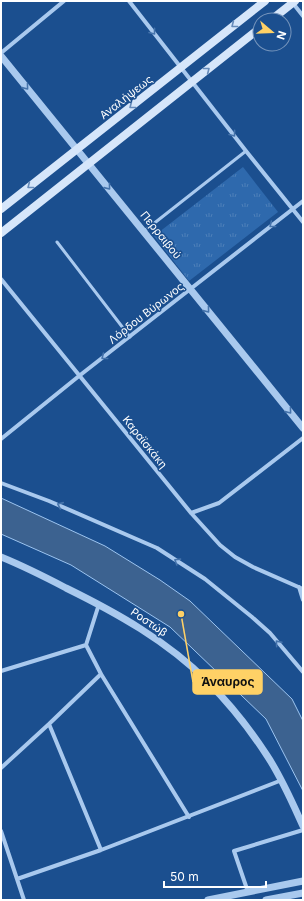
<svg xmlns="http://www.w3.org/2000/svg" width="304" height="901" font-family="Inter,sans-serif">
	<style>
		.grass { fill: url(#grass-tufts) }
		.water { fill: #3c6290; stroke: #9cc4f0 }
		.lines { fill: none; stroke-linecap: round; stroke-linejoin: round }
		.service { stroke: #a9c9ee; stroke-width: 3 }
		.minor { stroke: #a9c9ee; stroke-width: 4 }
		.tertiary { stroke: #a9c9ee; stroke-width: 7 }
		.secondary { stroke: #d6e6fa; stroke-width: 8 }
		.oneway { stroke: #668bba }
		.oneway2 { stroke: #4674ac }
		.labels { text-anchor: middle; stroke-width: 3; stroke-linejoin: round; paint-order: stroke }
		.street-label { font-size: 11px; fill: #fff; stroke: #1b4f8f }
		.leader { fill: none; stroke: #ffd166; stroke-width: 1.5 }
		.callout-dot { fill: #ffd166; stroke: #1b4f8f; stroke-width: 1.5 }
		.callout { fill: #ffd166; stroke: #ffd166; stroke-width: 1.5 }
		.callout-label { font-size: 12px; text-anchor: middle; font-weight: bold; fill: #111 }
	</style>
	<defs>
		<pattern id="grass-tufts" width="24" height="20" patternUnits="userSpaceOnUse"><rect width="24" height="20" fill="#2e69ad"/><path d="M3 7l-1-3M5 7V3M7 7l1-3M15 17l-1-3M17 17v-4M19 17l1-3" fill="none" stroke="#4d80b9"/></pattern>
	</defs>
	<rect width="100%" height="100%" fill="#1b4f8f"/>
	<path class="grass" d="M243 167 278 212 189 281 154 236Z"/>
	<path class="water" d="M1 498 105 546 160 580 190 601 292 699 303 721V791L266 719 170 627 71 565 1 534Z"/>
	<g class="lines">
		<path class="service" d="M143 232 246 151
			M57 242 130 337"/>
		<path class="minor" d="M129 1 246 151 303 222
			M292 2 303 16
			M1 53 64 1
			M1 279 191 513 220 545 235 557 253 567 303 589
			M1 439 79 376 303 201
			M1 483 49 501 157 548 205 579 252 617 270 633 303 672
			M191 513 219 503 303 438
			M299 587 303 600
			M99 604 86 645 101 674 189 817
			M1 671 86 645
			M49 724 101 850
			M1 768 49 724 101 674
			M1 831 24 900
			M17 879 101 850 282 780
			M248 892 234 851 303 830"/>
		<path class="tertiary" d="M1 56 303 428
			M1 557C23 566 45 577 66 588 117 613 167 641 207 681 229 703 249 728 266 754 281 776 292 802 303 826
			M208 900 303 881
			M266 900 303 893"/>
		<path class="secondary" d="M271 20 295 1
			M1 209 265 1
			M1 233 260 28"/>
	</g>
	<defs><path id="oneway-chevron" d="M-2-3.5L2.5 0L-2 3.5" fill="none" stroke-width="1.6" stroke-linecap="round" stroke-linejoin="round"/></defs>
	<g class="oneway">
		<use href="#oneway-chevron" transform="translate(234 25) rotate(142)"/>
		<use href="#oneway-chevron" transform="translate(207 70) rotate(-38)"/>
		<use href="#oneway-chevron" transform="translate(132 106) rotate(142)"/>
		<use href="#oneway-chevron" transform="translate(30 186) rotate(142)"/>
	</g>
	<g class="oneway2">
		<use href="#oneway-chevron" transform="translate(153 32) rotate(52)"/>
		<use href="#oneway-chevron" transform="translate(26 87) rotate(51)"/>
		<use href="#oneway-chevron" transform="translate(233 134) rotate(53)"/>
		<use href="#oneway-chevron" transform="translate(108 187) rotate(51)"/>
		<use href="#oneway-chevron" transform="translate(272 225) rotate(142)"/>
		<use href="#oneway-chevron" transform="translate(207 310) rotate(51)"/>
		<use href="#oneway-chevron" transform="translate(104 357) rotate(142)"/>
		<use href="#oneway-chevron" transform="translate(289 411) rotate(51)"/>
		<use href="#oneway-chevron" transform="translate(60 505) rotate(-156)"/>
		<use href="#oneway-chevron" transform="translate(177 561) rotate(-148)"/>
		<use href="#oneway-chevron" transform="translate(278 643) rotate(-131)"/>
	</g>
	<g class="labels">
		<g class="street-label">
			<text transform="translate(126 97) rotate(-38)" y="4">Αναλήψεως</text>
			<text transform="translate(161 235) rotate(51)" y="4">Περραιβού</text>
			<text transform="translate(146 313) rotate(-38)" y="4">Λόρδου Βύρωνος</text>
			<text transform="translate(145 442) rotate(51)" y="4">Καραϊσκάκη</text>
			<text transform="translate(149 622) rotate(34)" y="4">Ροστώβ</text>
		</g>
	</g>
	<path class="leader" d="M181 614L193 682"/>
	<circle class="callout-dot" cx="181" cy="614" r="4"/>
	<rect class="callout" x="193" y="670" width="69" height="24" rx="4"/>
	<g class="callout-label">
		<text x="228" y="686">Άναυρος</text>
	</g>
	<rect width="304" height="901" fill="none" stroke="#ffffff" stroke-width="4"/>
	<g transform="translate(272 32) rotate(109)"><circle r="19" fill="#1b4f8f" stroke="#7695bc"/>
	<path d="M0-3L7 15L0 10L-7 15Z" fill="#ffd166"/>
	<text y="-6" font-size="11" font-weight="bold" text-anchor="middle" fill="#ffffff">N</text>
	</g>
	<path d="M164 881v6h102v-6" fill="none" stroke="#ffffff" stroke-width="2"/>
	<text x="170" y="881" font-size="12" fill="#ffffff" stroke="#1b4f8f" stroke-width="3" paint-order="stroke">50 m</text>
</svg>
